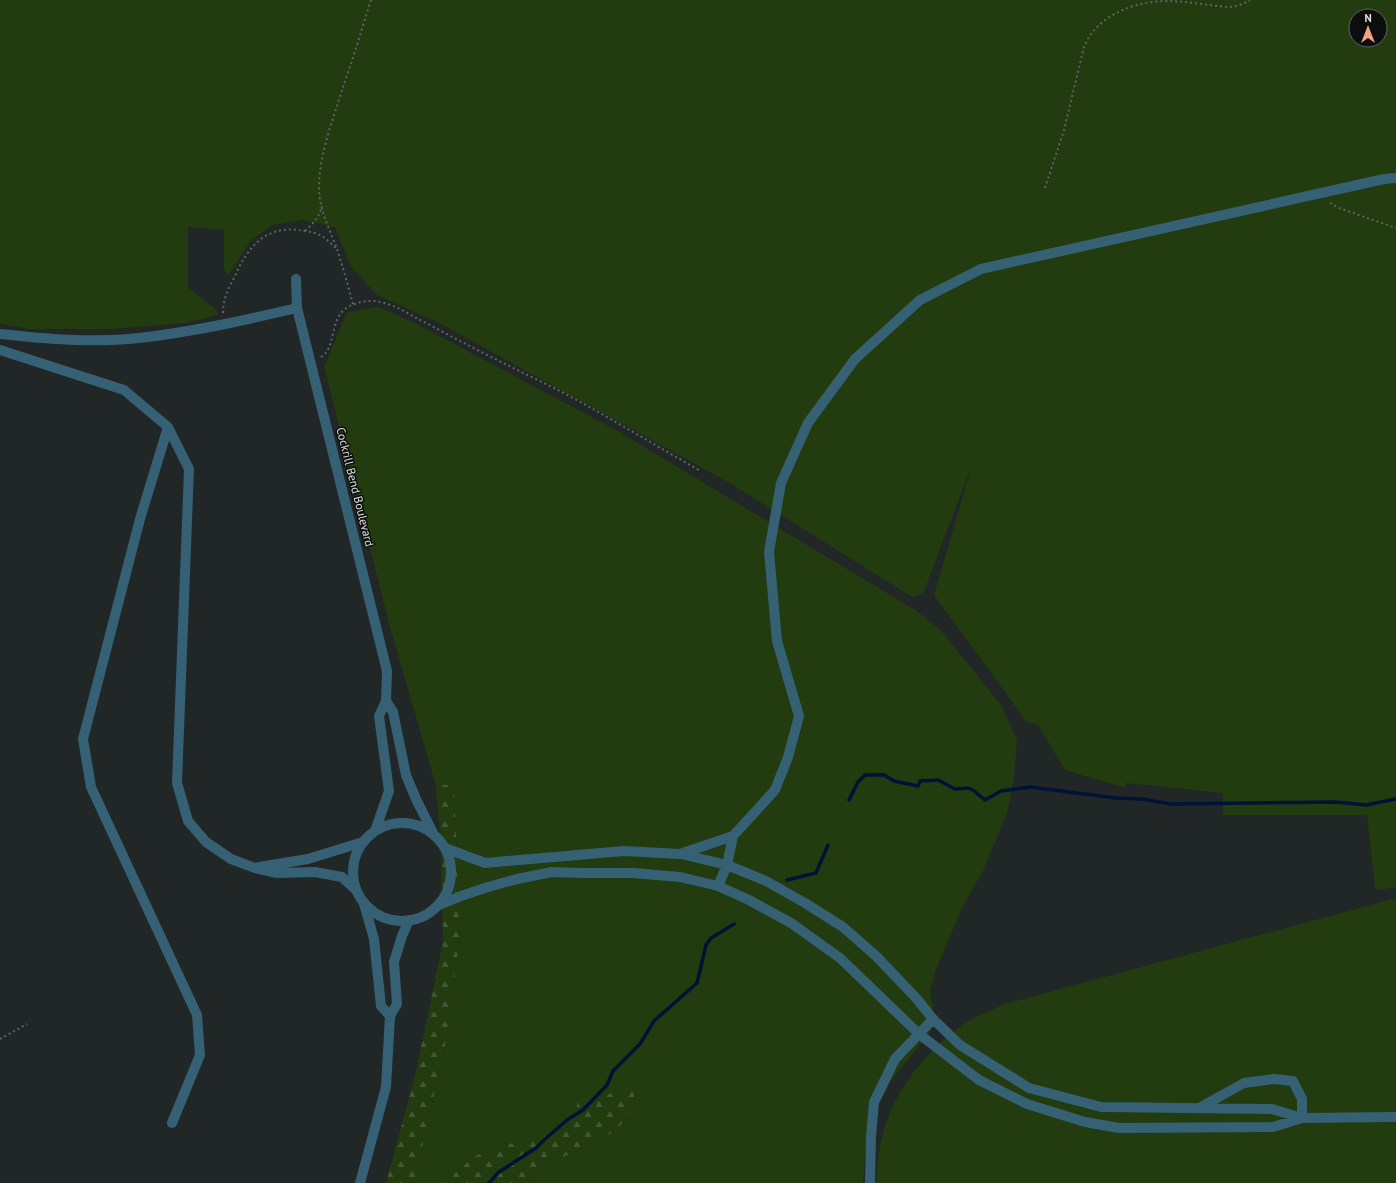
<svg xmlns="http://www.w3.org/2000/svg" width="1396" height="1183" font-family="'PT Sans',sans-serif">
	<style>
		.grass { fill: #223b0f; fill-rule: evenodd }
		.forest { fill: url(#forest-firs) }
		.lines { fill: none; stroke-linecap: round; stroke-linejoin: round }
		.stream { stroke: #001235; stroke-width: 3.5 }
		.path { stroke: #5f6363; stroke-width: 2; stroke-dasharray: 2 3; stroke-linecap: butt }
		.minor { stroke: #366174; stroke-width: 10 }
		.tertiary { stroke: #366174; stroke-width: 10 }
		.labels { text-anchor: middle; stroke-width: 3; stroke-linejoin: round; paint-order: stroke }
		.street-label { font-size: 12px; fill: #e0e3e3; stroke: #0c0e0e }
	</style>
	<defs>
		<pattern id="forest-firs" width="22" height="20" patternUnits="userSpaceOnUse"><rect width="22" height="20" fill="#223b0f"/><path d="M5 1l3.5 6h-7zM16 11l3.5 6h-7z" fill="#425732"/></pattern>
	</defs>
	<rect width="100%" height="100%" fill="#212626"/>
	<path class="grass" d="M0 0H1396V887L1380 890 1375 888 1367 815H1223V793L1126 783 1125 788 1065 770 1038 725 1026 721 934 595 972 465 923 594 912 597 728 482 441 324 377 295 351 267 335 227 303 220 273 225 252 239 229 275 224 270V230L188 227V288L217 310 218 315 186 323 113 329H30L0 324ZM1356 16H1380V40H1356Z
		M379 307 417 324 618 431 917 611 943 633 1002 706 1017 741 1014 777 1007 813 983 871 962 908 935 972 930 991 933 1007 931 1031 891 1081 878 1107 869 1137 865 1156 863 1183H531L547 1165 612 1133 625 1121 635 1108 634 1090 570 1126 525 1144 500 1143 472 1158 444 1183H414L445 1046 460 938 454 784 436 786 390 627 324 367 347 312Z
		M1396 898V1183H876C877 1165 879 1147 884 1129 897 1086 933 1042 972 1019 982 1013 994 1009 1005 1004Z"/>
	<path class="forest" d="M454 784 460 938 445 1046 414 1183H386L416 1072 443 942 441 847 436 786Z
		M634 1090 635 1108 625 1121 612 1133 547 1165 531 1183H444L472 1158 500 1143 525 1144 570 1126 579 1099Z"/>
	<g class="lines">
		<path class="stream" d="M849 800 858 782 865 775H884L894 781 918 786 920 781 938 780 955 789 968 788 973 790 985 800 1001 791 1030 787 1116 798 1142 799 1171 804 1336 802 1366 805 1396 799
			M787 880 816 873 828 845
			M489 1183 499 1172 536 1148 544 1140 567 1120 583 1110 607 1085 613 1071 640 1044 654 1021 697 983 706 945 711 938 734 924"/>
		<path class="path" d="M1045 188 1064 130 1084 47C1097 14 1138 0 1171 1 1189 2 1208 5 1226 7 1235 7 1242 5 1250 0
			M1330 203 1339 208 1396 228
			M305 231C314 223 319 217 322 206
			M353 304C348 286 343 267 337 249 330 230 320 211 319 191 318 156 334 117 344 84 354 56 362 28 371 0
			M223 313C223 299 228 289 234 278 247 249 263 226 298 230 305 231 315 232 322 236 327 239 331 244 336 248
			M321 357C339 346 326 313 355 304 362 301 371 300 379 302 393 304 406 312 418 319 434 327 450 336 466 344 496 360 526 374 556 389 604 414 651 443 699 470
			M0 1039 27 1024"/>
		<path class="minor" d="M0 334C46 339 93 343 139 338 193 332 245 320 297 308
			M0 350 124 390 168 427 189 469 177 783 188 821 206 842 231 859 255 868 277 873 315 872 342 877 356 890
			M168 427 140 519 83 739 91 787 197 1015 200 1055 172 1123
			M259 867 308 859 363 842"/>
		<path class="tertiary" d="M296 279 297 308 387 671 386 701 379 716 389 791 375 831
			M386 701 393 712 406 775 416 799 434 835
			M353 872a49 49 0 1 1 98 0a49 49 0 1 1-98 0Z
			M445 848 485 863 624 851 680 854 733 836 775 790 788 757 799 716 777 641 769 552 781 483 808 423 855 359 920 300 981 269 1384 179 1396 178
			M681 854 727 865 766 881 805 903 843 927 876 956 916 998 933 1019 960 1045 1029 1088 1101 1107 1272 1109 1302 1118 1396 1117
			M718 886 727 865 733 836
			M364 904 374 939 381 1006 390 1016
			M437 906 461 896 488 887 517 879 552 872 582 873H633L680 877 718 886 749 900 791 923 840 958 919 1034 979 1080 1027 1104 1085 1122 1119 1128 1273 1127 1302 1118
			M1199 1108 1244 1083 1274 1079 1293 1081 1302 1099V1118
			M360 1183 386 1087 390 1016 397 1004 394 962 402 936 409 920
			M870 1183 871 1136 874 1102 895 1059 933 1019"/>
	</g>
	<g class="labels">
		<g class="street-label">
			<text transform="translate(355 487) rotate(76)" y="4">Cockrill Bend Boulevard</text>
		</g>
	</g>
	<g transform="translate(1368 28)"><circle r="19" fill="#0c0e0e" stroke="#616363"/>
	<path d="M0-3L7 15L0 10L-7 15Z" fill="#f2a081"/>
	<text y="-6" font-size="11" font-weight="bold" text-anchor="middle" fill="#e0e3e3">N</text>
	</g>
</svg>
